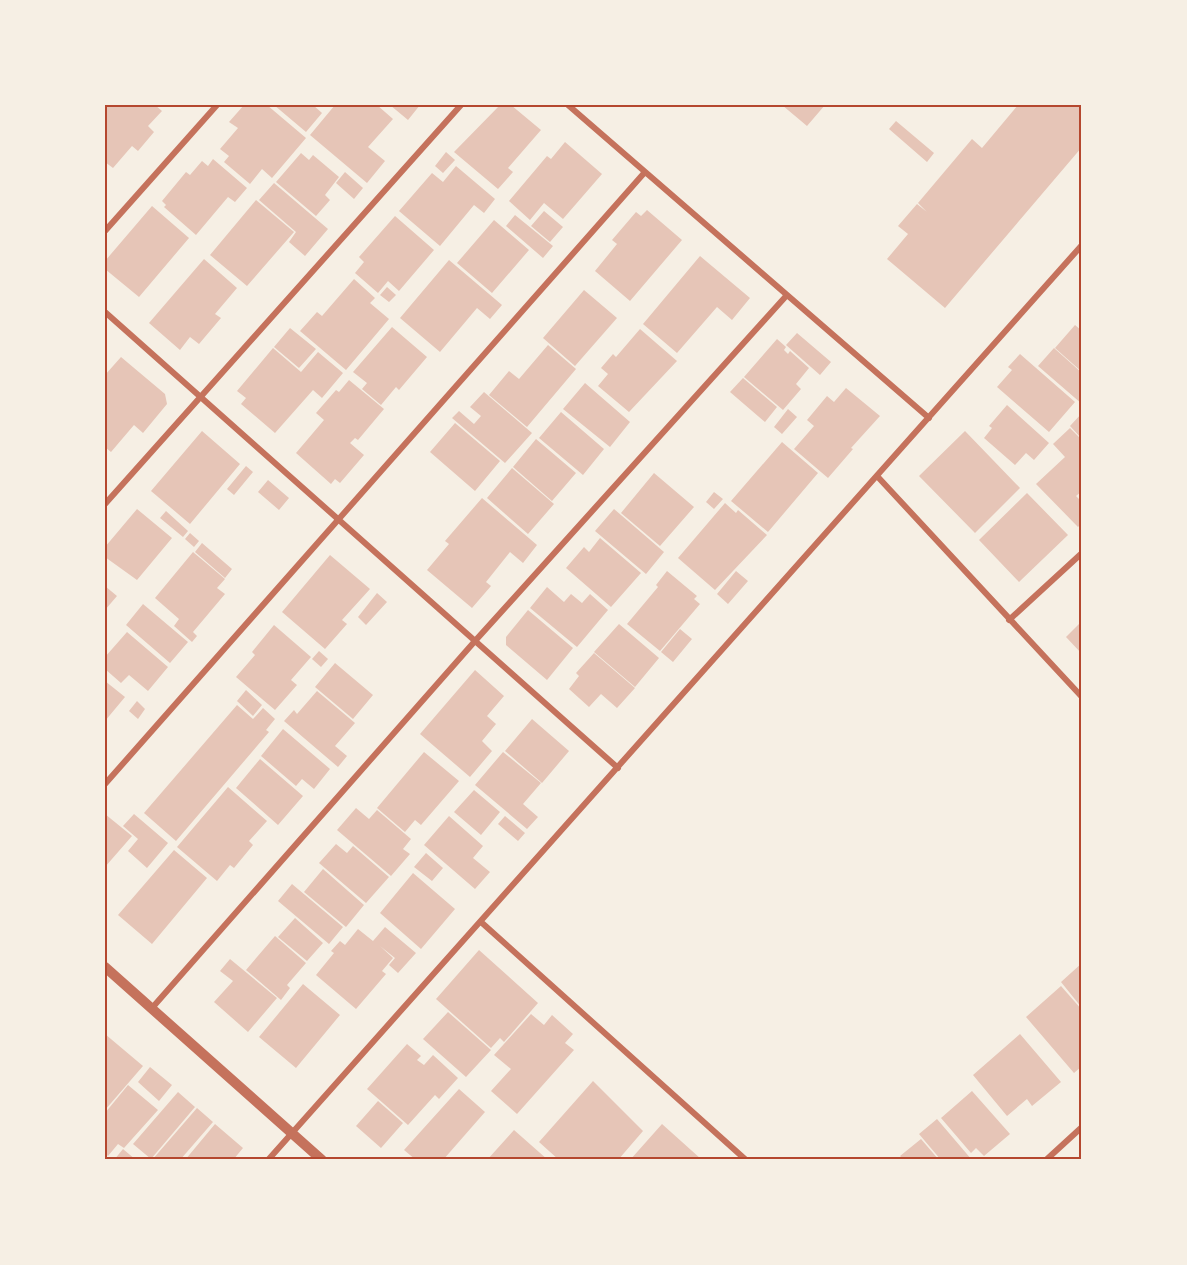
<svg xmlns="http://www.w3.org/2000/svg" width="1187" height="1265" font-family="Poppins,sans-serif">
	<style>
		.building { fill: #e6c5b7 }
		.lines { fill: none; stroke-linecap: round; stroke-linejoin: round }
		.minor { stroke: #c5725c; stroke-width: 6 }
		.tertiary { stroke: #c5725c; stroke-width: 10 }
		.neatline { fill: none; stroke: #b5482f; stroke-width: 2 }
	</style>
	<rect width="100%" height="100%" fill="#f6efe4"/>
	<path class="building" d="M105 105H155L162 111 148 126 154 132 138 151 132 146 113 168 105 162Z
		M244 105H267L306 138 272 178 262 169 250 184 224 162 229 156 220 149 238 128 229 122Z
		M274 105H313L322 113 306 132Z
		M335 105H377L393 119 368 147 385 161 367 183 310 135Z
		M390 105H420L408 120Z
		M500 105H511L541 130 508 168 513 172 498 189 454 152Z
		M782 105H825L807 126Z
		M1018 105H1082V147L945 308 887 259 908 234 898 226 917 204 927 212 918 203 972 139 982 148Z
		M896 121 934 153 927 162 889 129Z
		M565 142 602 174 563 219 544 203 530 220 509 201 547 156 551 159Z
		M446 152 455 160 443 173 435 166Z
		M301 153 309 160 313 155 339 177 325 195 330 200 316 216 276 182Z
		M213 159 247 188 235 202 228 197 196 235 164 207 166 205 162 201 186 172 190 175 202 161 208 166Z
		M456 166 495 199 484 213 474 205 440 246 399 211 432 173 443 182Z
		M345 172 363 188 354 199 336 183Z
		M274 183 328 229 305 256 289 242 296 232 259 200Z
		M256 200 294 232 247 286 210 255Z
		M152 206 189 238 139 297 105 269V261Z
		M647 210 682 240 630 301 595 271 617 244 612 240 636 212 641 216Z
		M544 211 563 227 550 242 531 226Z
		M515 215 553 246 543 258 506 226Z
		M395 216 434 250 399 291 388 281 378 293 355 273 364 262 359 257Z
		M494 220 529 250 492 293 457 263Z
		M700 256 750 298 732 320 717 307 677 353 643 324Z
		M204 259 237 288 215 314 221 318 199 344 190 337 180 350 149 323Z
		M449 260 502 305 490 319 477 308 440 352 400 318Z
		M354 279 375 298 370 303 389 319 346 370 300 331 317 312 322 316Z
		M387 287 396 295 389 302 380 295Z
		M584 290 617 318 575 366 543 338Z
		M1075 325 1082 331V372L1055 348Z
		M392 327 427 357 399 390 396 387 381 405 362 389 367 383 353 372Z
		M290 328 316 349 299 368 274 347Z
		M640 329 677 361 629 412 598 386 608 374 601 368 613 354 616 357Z
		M797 333 831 362 820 375 786 345Z
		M777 339 786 347 784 350 788 354 790 351 809 368 796 384 801 389 783 410 744 377Z
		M548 345 576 369 527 427 489 395 509 371 519 379Z
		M273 348 301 372 318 352 343 373 322 398 313 390 275 433 241 404 246 398 237 391Z
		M1054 348 1082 373V404L1038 366Z
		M1020 354 1075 402 1049 432 997 387 1012 370 1008 367Z
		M121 357 165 394 167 404 143 433 134 425 111 452 105 447V375Z
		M743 378 777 407 765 422 730 392Z
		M349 380 384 409 358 440 355 438 350 443 364 455 340 483 335 479 331 484 296 453 324 420 316 413 336 390 339 392Z
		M585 383 630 422 610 447 563 409Z
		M846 388 880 416 851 448 853 449 828 478 794 449 814 426 807 420 827 396 834 402Z
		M484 392 532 433 505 463 452 418 459 411 474 424 481 416 470 407Z
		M1007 405 1049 443 1034 460 1026 453 1015 465 984 438 992 428 989 426Z
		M788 409 797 417 782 434 774 427Z
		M561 412 604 449 583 475 539 438Z
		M1082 413V439L1070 426Z
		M455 423 500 461 475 491 430 452Z
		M1070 428 1082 440V491L1076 496 1082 502V523L1078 527 1036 484 1065 457 1053 444Z
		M202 431 240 464 190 524 151 491Z
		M965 431 1020 488 975 533 919 476Z
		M536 439 576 473 552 501 513 467Z
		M782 442 818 473 768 532 731 501Z
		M246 466 253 472 234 495 227 489Z
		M512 468 554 504 528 534 487 498Z
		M654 473 694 507 660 546 621 513Z
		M268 480 289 498 279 510 258 492Z
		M714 492 723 499 714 509 706 502Z
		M1027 493 1068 535 1019 582 979 540Z
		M482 498 537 545 523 563 510 552 486 582 491 586 472 608 427 570 449 544 445 541Z
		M725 503 736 513 738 510 767 535 715 590 678 558Z
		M137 509 172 538 137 580 105 557V547Z
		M614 509 664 552 646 574 595 531Z
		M166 511 188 531 183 537 160 518Z
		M190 533 199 541 194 547 185 539Z
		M600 538 641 573 611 607 566 568 584 547 589 552Z
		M202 543 232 569 225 578 195 552Z
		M193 552 225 579 217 588 225 594 193 632 197 636 192 642 174 626 179 619 155 598Z
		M330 555 370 589 342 620 347 624 325 649 282 612Z
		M667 571 697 596 694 599 700 604 660 651 627 624 658 587 656 585Z
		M736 571 748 581 728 604 717 594Z
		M105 586 117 596 105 610Z
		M547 587 564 602 571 594 582 603 590 594 608 610 577 647 530 608Z
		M377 593 387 602 366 625 358 617Z
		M143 604 188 642 170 663 126 625Z
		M528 610 573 648 547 680 506 645V637Z
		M1082 621V654L1066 637Z
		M619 624 659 658 635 687 594 652Z
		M274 625 311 657 291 680 297 685 275 710 236 677 255 655 252 652Z
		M680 629 692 639 673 662 661 652Z
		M127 632 168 667 148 691 129 675 121 683 105 669V657Z
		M319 651 328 659 321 667 312 659Z
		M594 653 635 688 617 708 601 694 589 707 569 689 579 676 576 673Z
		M335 663 373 695 353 719 315 687Z
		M475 670 504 696 487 716 496 724 482 741 492 751 470 777 420 734Z
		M105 681 125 697 105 721Z
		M246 690 262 705 253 716 237 701Z
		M317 691 355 723 335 746 347 756 338 767 284 721 294 710 297 714Z
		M137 701 145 709 138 719 129 711Z
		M237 705 253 719 263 708 275 719 266 730 269 732 176 841 144 813Z
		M532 719 569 751 542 783 505 751Z
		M283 729 330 769 314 789 302 779 296 786 261 756Z
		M424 752 459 781 421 825 415 820 405 832 377 808Z
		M503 752 541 783 523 804 538 817 527 829 475 785Z
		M260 759 303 796 278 825 236 788Z
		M228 787 267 821 249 841 253 845 234 868 230 865 217 881 177 847Z
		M474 790 500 812 481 835 454 812Z
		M356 808 369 819 377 810 411 839 403 849 410 854 391 876 337 830Z
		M105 814 132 836 105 867Z
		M134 814 168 843 147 868 128 851 138 839 123 826Z
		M449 816 483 846 473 858 490 872 475 889 424 845Z
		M505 816 525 833 518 841 498 824Z
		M336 844 347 853 353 846 389 877 366 903 319 863Z
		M174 850 207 878 152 944 118 915Z
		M426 853 443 868 432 881 414 867Z
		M323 869 364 905 346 927 304 892Z
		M413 873 455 909 421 949 380 913Z
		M292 884 343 927 329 944 278 901Z
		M295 918 323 943 307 961 278 937Z
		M385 927 416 953 398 973 389 965 395 958 380 946 393 958 382 971 386 974 356 1009 316 975 334 953 331 951 340 941 345 945 358 929 373 941Z
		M275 936 306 963 287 985 290 988 281 1000 246 970Z
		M479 950 538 1003 504 1042 500 1038 491 1048 436 999Z
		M230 959 277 998 248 1032 214 1002 233 981 220 971Z
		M1082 963V1008L1061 982Z
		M303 984 340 1015 296 1068 259 1037Z
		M1061 986 1082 1010V1066L1074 1073 1026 1017Z
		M448 1012 491 1050 466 1077 423 1039Z
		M531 1014 544 1025 552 1015 573 1034 565 1043 574 1050 517 1114 491 1091 511 1069 494 1055Z
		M105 1034 143 1066 105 1110Z
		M1020 1034 1061 1082 1032 1106 1027 1099 1007 1116 973 1075Z
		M407 1044 421 1056 417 1060 424 1065 433 1055 458 1078 439 1099 435 1095 408 1125 367 1089Z
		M150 1067 172 1085 159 1101 138 1082Z
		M593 1081 643 1131 618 1160H559L539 1142Z
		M128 1085 158 1110 124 1148 118 1144 108 1156 105 1153V1113Z
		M459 1089 485 1112 443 1160H416L404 1150Z
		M972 1091 1010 1134 984 1156 976 1148 971 1153 941 1118Z
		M178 1092 195 1107 151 1159 133 1144Z
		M378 1101 403 1123 381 1148 356 1126Z
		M197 1108 213 1122 180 1160H152Z
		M937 1119 972 1160H941L919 1134Z
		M215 1124 243 1148 233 1160H185Z
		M662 1124 701 1159 700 1160H630Z
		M514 1130 548 1160H487Z
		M921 1139 939 1160H904L900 1156Z
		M123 1149 136 1160H114Z"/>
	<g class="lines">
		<path class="minor" d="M568 105 929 418
			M105 231 217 105
			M105 312 618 768
			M877 476 1082 697
			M105 504 461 105
			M1009 620 1082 553
			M105 784 645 172
			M481 922 746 1160
			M152 1008 475 641 787 295
			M268 1160 1082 245
			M1046 1160 1082 1127"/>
		<path class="tertiary" d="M105 967 322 1160"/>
	</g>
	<rect width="1187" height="1265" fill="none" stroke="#f6efe4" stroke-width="213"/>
	<rect x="106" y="106" width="974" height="1052" class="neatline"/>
</svg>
